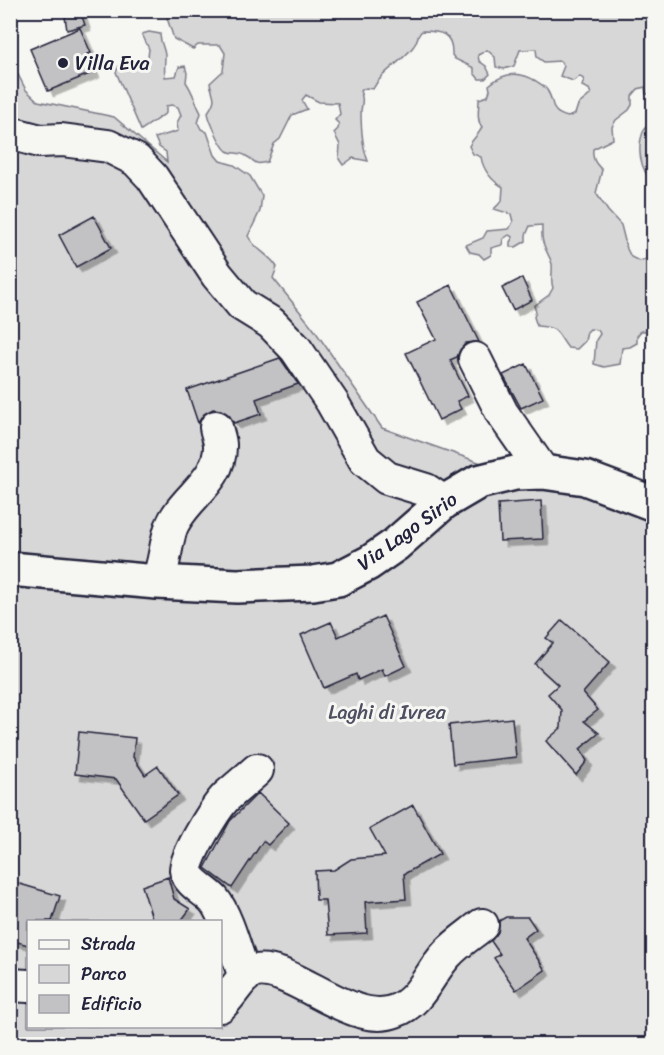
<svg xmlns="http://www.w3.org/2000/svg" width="664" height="1055" font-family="Sriracha,sans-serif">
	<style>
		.green { fill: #d7d7d7; stroke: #7c7c89; stroke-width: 1.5; fill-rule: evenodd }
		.building { fill: #c2c2c4; stroke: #22223b; stroke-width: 1.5; filter: url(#shadow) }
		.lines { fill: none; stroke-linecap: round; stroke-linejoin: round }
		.minor-casing { stroke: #22223b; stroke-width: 36 }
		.major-casing { stroke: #22223b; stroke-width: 38 }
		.minor { stroke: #f6f6f2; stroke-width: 32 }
		.major { stroke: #f6f6f2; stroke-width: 33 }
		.poi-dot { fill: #22223b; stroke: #f6f6f2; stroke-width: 2 }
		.labels { text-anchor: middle; stroke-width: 6; stroke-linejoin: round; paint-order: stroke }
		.poi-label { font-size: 20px; fill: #22223b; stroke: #f6f6f2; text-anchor: start }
		.street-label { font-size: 20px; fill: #22223b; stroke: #f6f6f2 }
		.park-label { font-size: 20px; fill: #4f4f62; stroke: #f6f6f2 }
	</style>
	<defs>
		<filter id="shadow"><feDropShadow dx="5.5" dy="5.5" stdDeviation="0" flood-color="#0004"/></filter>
	</defs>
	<rect width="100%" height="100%" fill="#f6f6f2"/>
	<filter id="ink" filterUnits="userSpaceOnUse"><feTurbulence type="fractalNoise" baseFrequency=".0167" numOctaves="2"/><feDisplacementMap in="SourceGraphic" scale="12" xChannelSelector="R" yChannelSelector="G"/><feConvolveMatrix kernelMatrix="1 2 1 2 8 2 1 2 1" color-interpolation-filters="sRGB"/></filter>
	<g filter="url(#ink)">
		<path class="green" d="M170 11 423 10C435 14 439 22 451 16L453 10 653 11V94H646L645 87 638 89 632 96V105L629 110 616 120 612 127 613 139 593 149C592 159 595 163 602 170L596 193 608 211 621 225 627 249 631 257 639 261 647 259C657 243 638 242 653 220V331H641L637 336V343L630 347 622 348 620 364 604 367 594 364 596 340 600 334 598 330 590 329 587 332 585 341 577 349 568 348C556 333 560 327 537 326L534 317 536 311 534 306 549 295 553 288C550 280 553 273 552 264 550 256 546 252 544 245 541 239 542 232 542 225L530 226 526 235V241L516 247H510V242L513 237 509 235 503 239 502 245 491 248V255L484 259 479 254 470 252 466 245 483 238 487 231 509 229 513 222 511 214 494 209 502 201 503 187C492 181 483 170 481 157L473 154 469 146C473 138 479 135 482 127 476 120 479 108 479 99L488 96 490 90 489 85C504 72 520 71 536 81 539 83 545 86 547 90 556 103 548 112 568 117L575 114 578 105 591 94 589 89 582 86 584 80 580 76 573 81 560 76 564 66 560 61 544 62 537 57 536 49 520 50 514 66 504 69 496 67 495 57 487 50 478 55 479 61 486 66 490 74 485 79H479L474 73V68L455 59 452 55C453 33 441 31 422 31 416 36 418 42 413 47 401 63 382 71 373 89L366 88 360 91C364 99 362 103 361 111 361 128 362 146 368 161L353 158 343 165 339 159 340 145 334 133 338 129 339 124 335 120 340 114 338 103 319 102 306 95 302 100 307 109 292 115 280 139 274 144 267 162C252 166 257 161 246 156 241 152 232 154 227 151 221 147 208 118 208 112 218 97 213 98 210 83L223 71 225 53 220 45H198L193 49 174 39 167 18Z
			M149 32 160 34C160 42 164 47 165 55 165 62 164 69 165 77L176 76 179 67 185 66 187 73 186 82C193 92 195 102 201 113L198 123 201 129 207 132 215 155 220 161 234 165 250 176 262 196 260 211 248 236C255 250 269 254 277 267L273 278 313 328 382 428 487 465 653 483V1044H11L10 59 26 90 38 101 114 117 167 162 166 152 159 147 155 138 178 131 177 123 181 115 178 107 172 105 166 106V113L141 130 116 72 119 66H133L140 69 147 65 149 49 142 34ZM28 922H220V1026H28Z
			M653 116H654L653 182C640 170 636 147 644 130 646 126 649 122 651 117Z"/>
		<path class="building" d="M64 10H80L85 25 67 30Z
			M80 28 91 53 87 54 94 72 48 91 30 49Z
			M94 216 111 248 76 267 59 235Z
			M522 278 532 300 513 310 502 288Z
			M451 285 479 342 466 343 460 350 457 357 450 360 468 396 457 401 461 409 439 420 406 353 436 339 417 302Z
			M280 358 298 384 256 399 261 414 234 423 229 415 221 410 213 409 204 414 198 423 187 390Z
			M526 364 543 398 521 408 503 375Z
			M541 501 543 539 500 541 498 504Z
			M383 616 406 666 385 676 382 669 358 680 356 674 324 688 301 635 331 622 338 637Z
			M562 620 610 662 583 693 598 710 584 721 599 733 580 749 587 761 576 775 546 741 561 728 562 710 548 694 558 685 535 664 553 643 546 638Z
			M512 718 516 757 453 764 449 725Z
			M79 732 135 738 133 757 145 775 158 766 178 795 144 819 116 779 75 774Z
			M258 793 289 823 268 845 263 841 232 888 205 868 230 821Z
			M413 805 440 854 404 874 406 899 365 902 367 933 328 935 325 900H316L315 871 334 870 351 859 385 856 370 829Z
			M168 877 174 899 190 909 181 921H153L142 886Z
			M10 881 60 896 52 921H28V945L10 940Z
			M506 917H528L536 929 524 938 545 970 516 990 494 958 500 954 491 941 498 932 499 921Z"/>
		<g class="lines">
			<g class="minor-casing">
				<path id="minor" d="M10 133 40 141 62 140 108 146 136 160 152 177 217 275 242 305 271 323 296 349 332 402 365 460 387 478 426 490 444 502
					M475 359 502 413 543 472
					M157 582C165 565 165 546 171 528 183 497 221 482 220 445 220 440 217 433 216 427
					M245 977C237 956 227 916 214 900 206 891 187 882 186 870 185 857 216 807 226 797 236 788 247 779 257 770
					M10 985 28 986
					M220 1006C230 998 241 976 252 972 287 959 350 1029 395 1011 421 1002 429 973 447 954 457 943 471 934 482 925"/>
			</g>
			<g class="major-casing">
				<path id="major" d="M10 569 157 582 237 586 313 583 338 579 369 563 395 545 444 502 478 482 515 473 543 472 585 478 654 504"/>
			</g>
			<use href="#minor" class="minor"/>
			<use href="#major" class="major"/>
		</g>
	</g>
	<circle class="poi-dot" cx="63" cy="63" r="6"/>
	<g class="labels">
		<g class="poi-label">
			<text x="75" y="70">Villa Eva</text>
		</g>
		<g class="street-label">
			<text transform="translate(407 531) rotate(-36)" y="7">Via Lago Sirio</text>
		</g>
		<g class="park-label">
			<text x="387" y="719">Laghi di Ivrea</text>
		</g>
	</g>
	<rect width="664" height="1055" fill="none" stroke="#f6f6f2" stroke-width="36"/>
	<rect x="18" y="18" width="628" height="1019" fill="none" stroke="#22223b" stroke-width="2" filter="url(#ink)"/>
	<rect x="27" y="920" width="195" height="108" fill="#f6f6f2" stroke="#a1a1a9" stroke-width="1.5"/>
	<rect x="39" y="940" width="30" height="9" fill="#f6f6f2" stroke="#a1a1a9" stroke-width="1.5"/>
	<text x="81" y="950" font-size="18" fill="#22223b">Strada</text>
	<rect x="39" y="965" width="30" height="18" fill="#d7d7d7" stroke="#a1a1a9" stroke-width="1.5"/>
	<text x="81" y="980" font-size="18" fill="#22223b">Parco</text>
	<rect x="39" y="995" width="30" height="18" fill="#c2c2c4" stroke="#a1a1a9" stroke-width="1.5"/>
	<text x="81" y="1010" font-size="18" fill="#22223b">Edificio</text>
</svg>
